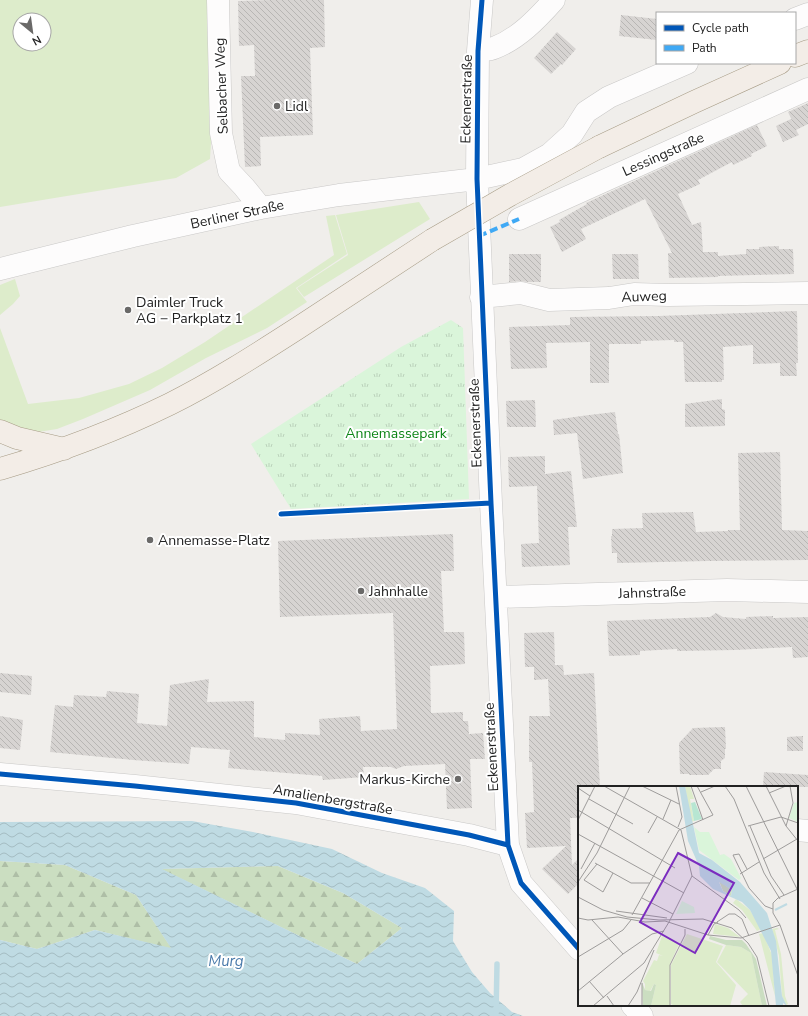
<svg xmlns="http://www.w3.org/2000/svg" width="808" height="1016" font-family="'Nunito Sans',sans-serif">
	<style>
		.grass { fill: #ddeccb; fill-rule: evenodd }
		.forest { fill: url(#forest-firs) }
		.park { fill: url(#park-tufts) }
		.water { fill: url(#water-waves); fill-rule: evenodd }
		.lines { fill: none; stroke-linecap: round; stroke-linejoin: round }
		.stream { stroke: #bfdbe3; stroke-width: 5.5 }
		.building { fill: url(#building-back-hatch) }
		.minor-casing { stroke: #c9c8c7; stroke-width: 23 }
		.primary-casing { stroke: #a79c86; stroke-width: 23 }
		.minor { stroke: #fdfcfc; stroke-width: 22 }
		.primary { stroke: #f3ede7; stroke-width: 22 }
		.primary-bridge-casing { stroke: #a79c86; stroke-width: 23; stroke-linecap: butt }
		.primary-bridge { stroke: #f3ede7; stroke-width: 22 }
		.quiet { stroke: #3fa9f5; stroke-width: 4; stroke-dasharray: 8 4; stroke-linecap: butt }
		.cycleway-casing { stroke: #fff; stroke-width: 8 }
		.cycleway { stroke: #0057b8; stroke-width: 5 }
		.poi-dot { fill: #6a6968; stroke: #fff; stroke-width: 1.5 }
		.labels { text-anchor: middle; stroke-width: 4; stroke-linejoin: round; paint-order: stroke }
		.street-label { font-size: 14px; fill: #222; stroke: #fff }
		.poi-label { font-size: 14px; fill: #222; stroke: #fff; text-anchor: start }
		.park-label { font-size: 14px; fill: #0c8416; stroke: #fff }
		.water-label { font-size: 15px; font-style: italic; fill: #4a7aab; stroke: #fff }
		.inset-river { fill: none; stroke: #bfdbe3; stroke-width: 2 }
		.inset-road { fill: none; stroke: #9e9c9b; stroke-width: 1 }
		.view { fill: #7b2cbf; fill-opacity: 0.15; stroke: #7b2cbf; stroke-width: 2 }
		.inset-edge { fill: none; stroke: #222; stroke-width: 2 }
	</style>
	<defs>
		<pattern id="forest-firs" width="22" height="20" patternUnits="userSpaceOnUse"><rect width="22" height="20" fill="#cbdec1"/><path d="M5 1l3.5 6h-7zM16 11l3.5 6h-7z" fill="#aebea6"/></pattern>
		<pattern id="park-tufts" width="24" height="20" patternUnits="userSpaceOnUse"><rect width="24" height="20" fill="#daf5da"/><path d="M3 7l-1-3M5 7V3M7 7l1-3M15 17l-1-3M17 17v-4M19 17l1-3" fill="none" stroke="#bbd2bb"/></pattern>
		<pattern id="water-waves" width="16" height="10" patternUnits="userSpaceOnUse"><rect width="16" height="10" fill="#bfdbe3"/><path d="M0 5q4-4 8 0t8 0" fill="none" stroke="#a4bcc2"/></pattern>
		<pattern id="building-back-hatch" width="6" height="6" patternUnits="userSpaceOnUse"><rect width="6" height="6" fill="#d7d4d2"/><path d="M-1 5l2 2M0 0l6 6M5-1l2 2" fill="none" stroke="#b8b6b4"/></pattern>
	</defs>
	<rect width="100%" height="100%" fill="#f0eeeb"/>
	<path class="grass" d="M0 0H213V108L210 159 176 178 0 207ZM20 20H44V44H20Z
		M419 202 430 219 304 297 297 288 348 255 336 215Z
		M335 215 347 254 296 288 307 302 267 328 206 358 150 390 83 419 57 429 32 433 0 420V328L28 404 79 398 129 384 162 368 205 342 334 255 326 216Z
		M15 279 20 296 13 304 0 315V285Z"/>
	<path class="forest" d="M0 861 65 865 136 895 172 949 95 930 37 949 0 940Z
		M278 866 343 893 402 928 357 964 161 869Z"/>
	<path class="park" d="M451 320 463 328 469 499 291 509 251 444 401 347Z"/>
	<path class="water" d="M192 821 253 832 332 849 382 873 425 888 454 911 453 941 472 972 490 993 512 1012 523 1016H0V940L37 949 95 930 171 948 136 895 65 865 0 861V822ZM278 866 343 893 402 928 357 964 162 869Z"/>
	<g class="lines">
		<path class="stream" d="M496 1016 497 964"/>
	</g>
	<path class="building" d="M271 0H324L325 47 310 48 313 135 260 137 261 166 245 167 241 76H255L254 45 239 46 238 1Z
		M621 15 657 19V40L619 36Z
		M557 32 576 49 562 65 561 64 551 74 534 58Z
		M808 103V124L796 130 799 135 783 142 776 126 791 119 795 127 788 112Z
		M757 125 767 146 751 154 752 156 733 165 732 162 698 180 700 184 678 194 692 225 701 222 703 252H718V256L746 254V249H759V247L779 246V249H793L794 274 718 276V277L669 278 668 253H672L645 199 581 229 586 239 562 252 550 227 560 222 559 220 587 204 586 203Z
		M509 254H541V282H528L520 281 509 282Z
		M612 254H638L639 279H613Z
		M797 311 798 363H796L797 376H780V363L753 364V345L723 347 724 380H722V382H685L683 342H674V340L641 341V344H609V383H590V342L546 343 547 368 511 369 509 327 570 325V317L658 316Z
		M722 399V409L725 410V426L685 427V404Z
		M535 400 536 427H507L506 401Z
		M615 412 618 434H619L623 473 583 479 577 433 554 435 553 420 589 415Z
		M780 452 782 530 808 531V560L708 561 617 563V553H612L611 536H612V529L643 528 642 513 693 512 696 532 728 531V530H740L738 453Z
		M545 456V474L571 471 577 527H568L570 565 522 567 521 544 539 543 537 486 509 487 508 457Z
		M453 534 454 571H441L444 632H464L465 664 430 666 431 713 463 712V721H468L469 734 483 733 485 759H470L472 808 447 809 445 764 404 766 396 769 391 767H363L364 777 323 780 322 776 228 768 230 750 191 747 189 764 133 760 50 752 55 705 73 707 74 695 106 697 107 691 139 694 137 723 167 726 170 685 209 679 207 702 254 701V737L285 740V733L320 735 319 719 360 716 361 731 397 729 393 613 280 617 278 541Z
		M716 613 723 617 746 619V617L773 616V618L808 617V657L793 658 792 647 735 650 677 651V649L640 651V655L609 656 607 621 710 617Z
		M554 632 555 665H563L564 675 594 673 600 787H579V818H570L572 865 579 858V883L568 894 542 869 566 846 527 848 525 813 534 812 532 762H529V716H550L548 679 534 680V667H525L524 633Z
		M0 673 32 676 31 695 0 692Z
		M0 716 23 720 20 750 0 748Z
		M725 727 726 749H725V758L721 761V769H714L708 775H689V774H680L679 743 693 728Z
		M803 736V751H787V737Z
		M764 772 808 775V787H763Z"/>
	<g class="lines">
		<g class="minor-casing">
			<path id="minor" d="M218 0 221 133 229 171 244 187 261 208
				M482 0 478 51 477 179 491 503 508 845 521 883 579 949
				M795 19 808 14
				M478 51C483 50 489 50 494 48 518 39 537 19 554 0
				M519 219 808 89
				M0 269 133 236 261 208 339 195 477 179 523 169 550 154 572 134 586 112 609 97 687 63
				M481 297 521 293 549 300 609 298 634 294 668 295 808 293
				M496 597 727 590 808 592
				M0 774 135 786 296 803 469 835 508 845
				M797 830 808 831
				M632 1005 642 1016"/>
		</g>
		<g class="primary-casing">
			<path id="primary" d="M795 56 808 51
				M599 147 694 102 780 63
				M0 431 17 438 64 449
				M0 469C58 452 115 431 170 404 214 382 256 355 298 328 342 299 387 270 432 240"/>
		</g>
		<use href="#minor" class="minor"/>
		<use href="#primary" class="primary"/>
		<g class="primary-bridge-casing">
			<path id="primary-bridge" d="M432 240 510 195 599 147"/>
		</g>
		<use href="#primary-bridge" class="primary-bridge"/>
		<path class="quiet" d="M479 236 519 219"/>
		<g class="cycleway-casing">
			<path id="cycleway" d="M482 0 478 51 477 179 491 503 508 845 521 883 579 949
				M281 514 491 503
				M0 774 135 786 296 803 469 835 508 845"/>
		</g>
		<use href="#cycleway" class="cycleway"/>
	</g>
	<g class="poi-dot">
		<circle cx="277" cy="106" r="4"/>
		<circle cx="128" cy="310" r="4"/>
		<circle cx="150" cy="540" r="4"/>
		<circle cx="361" cy="591" r="4"/>
		<circle cx="458" cy="779" r="4"/>
	</g>
	<g class="labels">
		<g class="street-label">
			<text transform="translate(221 86) rotate(-92)" y="5">Selbacher Weg</text>
			<text transform="translate(466 99) rotate(-89)" y="5">Eckenerstraße</text>
			<text transform="translate(663 154) rotate(-24)" y="5">Lessingstraße</text>
			<text transform="translate(237 214) rotate(-12)" y="5">Berliner Straße</text>
			<text transform="translate(644 296) rotate(-2)" y="5">Auweg</text>
			<text transform="translate(475 423) rotate(-92)" y="5">Eckenerstraße</text>
			<text transform="translate(652 592) rotate(-2)" y="5">Jahnstraße</text>
			<text transform="translate(491 747) rotate(-93)" y="5">Eckenerstraße</text>
			<text transform="translate(333 799) rotate(10)" y="5">Amalienbergstraße</text>
		</g>
		<g class="poi-label">
			<text x="285" y="111">Lidl</text>
			<text x="136" y="307">Daimler Truck<tspan x="136" dy="16">AG − Parkplatz 1</tspan></text>
			<text x="158" y="545">Annemasse-Platz</text>
			<text x="369" y="596">Jahnhalle</text>
			<text x="450" y="784" text-anchor="end">Markus-Kirche</text>
		</g>
		<g class="park-label">
			<text x="396" y="438">Annemassepark</text>
		</g>
		<g class="water-label">
			<text x="226" y="966">Murg</text>
		</g>
	</g>
	<g transform="translate(578 786)">
		<rect width="220" height="220" fill="#f0eeeb"/>
		<path d="M107 0H112L116 13H112L116 35 113 36ZM158 113 172 124 183 143 179 145 164 124 155 117ZM137 138 150 142 162 151 135 148ZM199 142 201 143 197 144 203 168 207 210 210 218 208 219 204 210 201 170 194 143ZM185 147 194 169 197 210 181 148ZM109 148 145 160 138 176 158 199 152 220H97L93 218V179ZM84 150 101 158 92 178V220H73L78 199 76 198 72 205 67 204V198L65 195 76 174 79 175 81 169 85 170 78 167ZM148 159 163 161 173 167 184 220H165L162 216 170 208 139 176Z" fill="#ddeccb"/>
		<path d="M141 95 154 104 153 110 145 105ZM132 150 148 154H164L168 158 178 173 189 220H184L173 167 163 161 148 159 131 153ZM64 196 67 204 73 205 76 198 78 199 73 220H65Z" fill="#cbdec1"/>
		<path d="M220 16V36L211 32 216 17ZM116 41 122 46H131L142 69 146 68 153 73 163 92 161 94 121 64ZM104 115 116 121 117 127 98 128Z" fill="#daf5da"/>
		<path d="M117 16 124 33 116 35 113 17Z" fill="#b7e6d2"/>
		<path d="M101 0H107L121 67 134 74 162 96 189 127 198 155 204 210 209 220 205 217V220H198L193 165 172 124 164 116 135 103 122 90 121 80 110 55ZM141 96 154 104 153 110 145 105Z" fill="#bfdbe3" fill-rule="evenodd"/>
		<path class="inset-river" d="M197 124 209 118"/>
		<path class="inset-road" d="M26 0 103 44 114 90 161 124 168 132M64 0 101 18M98 0 104 31 100 41M113 0 125 34M147 0 156 13 186 87 202 113M168 0 219 103M188 0 208 40 220 55M0 2 12 10M123 6 137 0M191 7 208 0M11 13 55 38M0 24 97 82M85 33 93 14M0 34 17 0M170 40 203 31 220 37M172 40 193 90 206 109M208 40 215 17 212 0M70 47 79 31M0 48 106 107M185 73 219 53M17 77 53 97H72M19 78 6 94 22 104 25 106 35 87M3 83 17 57M169 83 161 68 155 69 171 102 187 120 195 123M162 88 181 76M0 96 19 67 52 0M0 111 25 124 49 131 81 134 125 133 154 142 170 157 179 171 191 220M64 112 95 128M38 125 89 132M54 129 101 44 135 29 119 0M0 132 10 134 40 131 67 136 87 135 130 149M14 134 45 168M139 136 151 128H157L164 133 171 150M140 136 136 138 130 149 163 152 202 139 195 127V117L200 112 220 103M202 139 220 190M0 171 45 144 53 134M11 195 26 212M0 205 45 168 74 148 86 145M29 210 36 220M15 220 66 177 91 136 114 90M50 220 59 206 76 164M64 220V197M92 220V179L107 149V143"/>
		<path class="view" d="M100 67 156 97 117 167 62 136Z"/>
		<rect width="220" height="220" class="inset-edge"/>
	</g>
	<rect x="656" y="12" width="140" height="52" fill="#ffffff" stroke="#a7a7a7"/>
	<rect x="664" y="25" width="20" height="6" fill="#0057b8" stroke="#a7a7a7"/>
	<text x="692" y="32" font-size="12" fill="#222222">Cycle path</text>
	<rect x="664" y="45" width="20" height="6" fill="#3fa9f5" stroke="#a7a7a7"/>
	<text x="692" y="52" font-size="12" fill="#222222">Path</text>
	<g transform="translate(32 32) rotate(151)"><circle r="19" fill="#ffffff" stroke="#a7a7a7"/>
	<path d="M0-3L7 15L0 10L-7 15Z" fill="#6a6968"/>
	<text y="-6" font-size="11" font-weight="bold" text-anchor="middle" fill="#222222">N</text>
	</g>
</svg>
